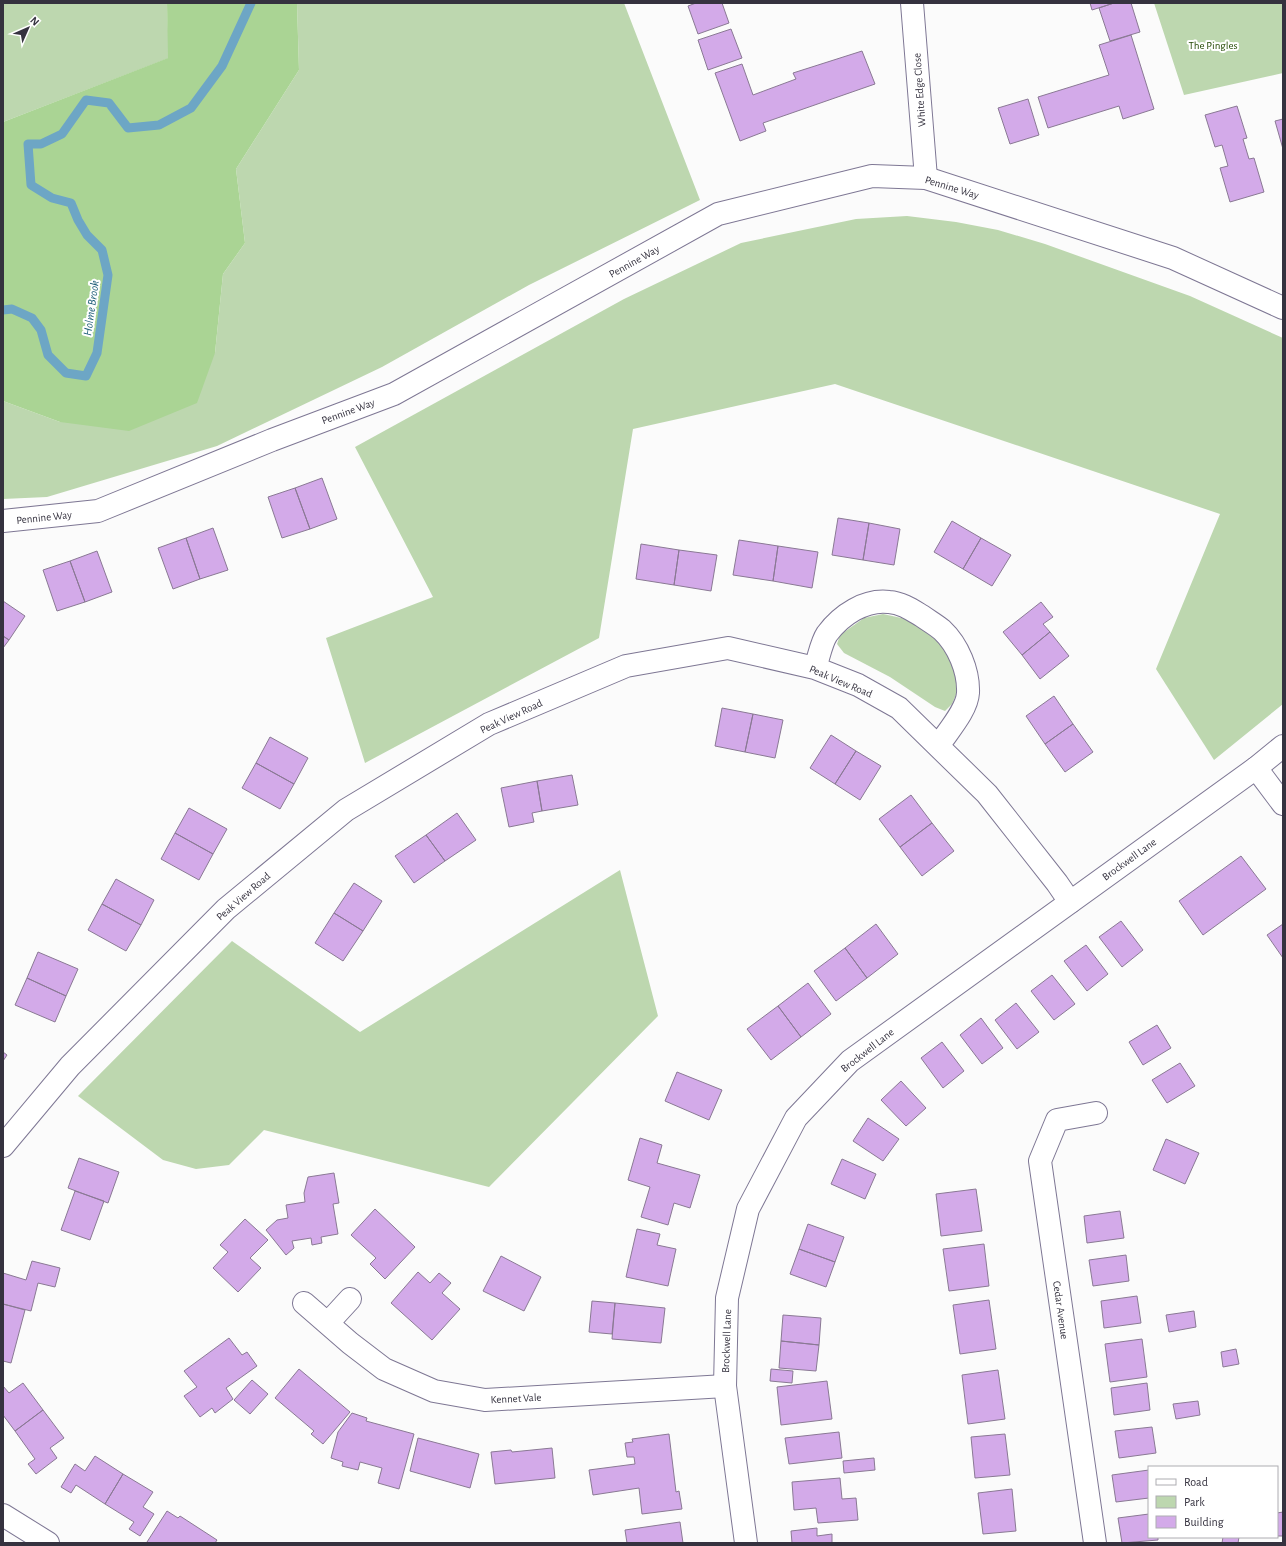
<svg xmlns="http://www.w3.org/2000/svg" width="1286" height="1546" font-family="'Alegreya Sans',sans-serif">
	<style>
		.green { fill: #bdd7af }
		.forest { fill: #aad494 }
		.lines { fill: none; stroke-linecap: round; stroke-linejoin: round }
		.stream { stroke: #6da6c5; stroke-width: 9 }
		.building { fill: #d3aae9; stroke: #8a7994 }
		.minor-casing { stroke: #7e7794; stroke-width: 24 }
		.tertiary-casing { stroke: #7e7794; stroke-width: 24 }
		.minor { stroke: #fff; stroke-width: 22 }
		.tertiary { stroke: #fff; stroke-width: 22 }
		.labels { text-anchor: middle; stroke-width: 4; stroke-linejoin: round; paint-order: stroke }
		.park-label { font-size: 11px; fill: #244904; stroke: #fff }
		.street-label { font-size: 11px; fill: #35323f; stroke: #fff }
		.water-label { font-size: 12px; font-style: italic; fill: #195a75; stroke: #fff }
	</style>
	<rect width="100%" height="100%" fill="#fbfbfb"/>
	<path class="green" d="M3 3H167L169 58 3 122Z
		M297 3H624L700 200 529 285 382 367 217 446 47 497 3 499V401L60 422 215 353 223 274 245 243 236 169 299 70Z
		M1154 3H1283V73L1184 95Z
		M907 216 956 222 998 230 1045 244 1190 296 1283 338V704L1214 760 1156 669 1220 514 835 384 633 429 599 638 365 763 326 638 433 597 355 447 624 299 741 243 856 219Z
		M883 614 906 619 926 632 946 648 956 664 958 690 952 704 945 711 935 707 890 677 844 653 837 644 840 635 864 618Z
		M620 870 658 1016 489 1187 264 1130 229 1165 196 1169 163 1160 78 1096 232 941 360 1032Z"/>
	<path class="forest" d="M167 3H297L299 70 236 169 245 243 223 274 215 353 197 403 129 431 60 422 3 401V122L168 58Z"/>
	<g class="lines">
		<path class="stream" d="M3 310 12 309 32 318 41 330 48 355 66 373 86 376 97 353 108 275 102 250 87 235 78 220 71 203 52 198 31 185 28 144H41L62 134 86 100 109 103 128 128 159 125 191 108 222 66 251 3"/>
	</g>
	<path class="building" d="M696 3H722L729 23 698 34 688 6Z
		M1090 3H1114L1092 10Z
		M1114 3H1131L1140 32 1110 41 1099 8Z
		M731 29 742 58 708 70 698 40Z
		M1131 35 1154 109 1123 119 1119 106 1048 128 1038 97 1109 75 1099 45Z
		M862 51 875 84 763 123 766 131 740 141 715 73 742 64 753 95 796 79 793 73Z
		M1028 99 1039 135 1010 144 998 108Z
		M1237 106 1247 138 1243 139 1249 159 1254 158 1264 192 1230 202 1220 168 1228 166 1222 145 1215 147 1205 115Z
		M1283 119V149L1275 121Z
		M322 478 337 519 310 529 295 488Z
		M295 488 310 529 282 538 268 497Z
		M838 518 869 523 863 560 832 555Z
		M952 521 981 538 963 569 934 552Z
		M869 523 900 529 894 565 863 560Z
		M213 528 228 570 200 579 186 538Z
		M186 538 200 579 173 589 158 548Z
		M981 538 1011 555 992 586 963 569Z
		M739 540 778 546 773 581 733 575Z
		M641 544 679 550 674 585 636 579Z
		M778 546 818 552 812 588 773 581Z
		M679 550 717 555 711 591 674 585Z
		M97 551 112 592 85 602 70 561Z
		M70 561 85 602 57 611 43 570Z
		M3 601 25 616 9 640 3 636Z
		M1041 602 1053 617 1043 624 1050 632 1022 655 1003 632Z
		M1050 632 1069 656 1040 679 1022 655Z
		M3 636 9 640 3 648Z
		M1054 696 1073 724 1045 744 1026 716Z
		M722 708 753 714 745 752 715 746Z
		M753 714 783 720 775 758 745 752Z
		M1073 724 1093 752 1065 772 1045 744Z
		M831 735 856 751 835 784 810 768Z
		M270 737 308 758 294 784 256 763Z
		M856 751 881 766 860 800 835 784Z
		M256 763 294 784 280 809 242 788Z
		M572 775 578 805 542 811 537 781Z
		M537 781 542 811 532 813 534 822 509 827 501 788Z
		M911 795 932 823 900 847 879 819Z
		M189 808 227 829 213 854 175 833Z
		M457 813 476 840 445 861 426 835Z
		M932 823 954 851 922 876 900 847Z
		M175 833 213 854 199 880 161 859Z
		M426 835 445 861 414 883 395 856Z
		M1241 856 1266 889 1203 935 1179 901Z
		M116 879 154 900 141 925 102 904Z
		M354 883 382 901 363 931 334 913Z
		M102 904 141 925 126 951 88 930Z
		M334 913 363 931 343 961 315 943Z
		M1121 921 1143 950 1122 967 1099 937Z
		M876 924 898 954 867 978 845 948Z
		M1283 924V958L1267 935Z
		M1086 945 1108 974 1087 991 1064 961Z
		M845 948 867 978 836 1001 814 971Z
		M38 952 78 969 66 996 27 978Z
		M1052 975 1075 1004 1054 1020 1031 991Z
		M27 978 66 996 55 1022 15 1005Z
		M808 983 831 1014 801 1037 778 1006Z
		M1016 1003 1039 1032 1017 1049 995 1020Z
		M778 1006 801 1037 771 1060 747 1029Z
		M981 1018 1003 1048 982 1064 960 1035Z
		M1157 1025 1171 1048 1143 1065 1129 1042Z
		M942 1042 964 1071 943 1088 921 1058Z
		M3 1052 7 1055 3 1061Z
		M1180 1063 1195 1086 1167 1103 1152 1080Z
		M677 1072 722 1090 709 1120 665 1101Z
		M901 1081 926 1108 906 1126 881 1100Z
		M868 1118 899 1139 883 1161 853 1141Z
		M640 1138 662 1145 657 1163 700 1175 690 1208 674 1203 668 1225 641 1217 650 1187 628 1180Z
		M1166 1139 1199 1153 1185 1184 1153 1170Z
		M79 1158 119 1172 108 1203 68 1188Z
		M842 1159 876 1174 865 1199 831 1184Z
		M334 1173 339 1203 333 1204 338 1234 321 1237 322 1243 312 1245 311 1238 292 1241 294 1248 286 1255 266 1230 277 1220 288 1218 286 1205 305 1202 304 1193 308 1177Z
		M976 1189 982 1231 941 1236 936 1194Z
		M75 1191 104 1201 90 1240 61 1230Z
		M375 1209 415 1247 385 1279 370 1264 376 1258 351 1235Z
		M1120 1211 1124 1238 1087 1243 1084 1216Z
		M245 1219 268 1240 250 1258 261 1268 238 1292 213 1268 228 1252 220 1245Z
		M808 1224 844 1237 835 1262 799 1249Z
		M637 1229 660 1234 657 1245 676 1249 668 1286 626 1277Z
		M984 1244 989 1286 949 1291 943 1249Z
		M799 1249 835 1262 826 1287 790 1274Z
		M1126 1255 1129 1281 1093 1286 1089 1260Z
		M501 1256 541 1277 524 1311 483 1291Z
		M32 1261 60 1268 55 1287 38 1283 31 1311 3 1304V1273L26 1280Z
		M418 1272 430 1283 439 1273 451 1283 442 1293 460 1309 432 1340 391 1303Z
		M1137 1296 1141 1323 1104 1328 1101 1301Z
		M989 1300 996 1349 960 1354 953 1305Z
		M592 1301 615 1303 612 1334 589 1332Z
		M615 1303 665 1308 661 1343 612 1339Z
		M3 1304 25 1310 11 1363 3 1361Z
		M1194 1311 1196 1327 1169 1332 1166 1315Z
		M783 1315 821 1318 819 1345 781 1341Z
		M229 1338 242 1355 247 1352 257 1366 226 1388 233 1399 215 1413 212 1408 200 1417 184 1396 197 1387 184 1371Z
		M1142 1339 1147 1377 1110 1382 1105 1344Z
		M781 1341 819 1345 816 1371 779 1368Z
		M1236 1349 1239 1364 1223 1367 1221 1352Z
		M299 1369 350 1412 323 1444 311 1434 314 1431 275 1398Z
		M771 1369 793 1371 792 1383 770 1381Z
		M998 1370 1005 1419 968 1424 962 1375Z
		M252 1380 268 1394 250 1414 234 1400Z
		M827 1381 832 1419 781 1425 777 1387Z
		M23 1383 43 1410 15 1431 3 1415V1386L9 1393Z
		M1147 1383 1150 1410 1114 1415 1111 1388Z
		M1198 1401 1200 1415 1176 1419 1173 1404Z
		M43 1410 64 1438 50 1448 57 1458 36 1474 28 1464 35 1459 15 1431Z
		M352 1413 367 1418 366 1421 414 1434 399 1489 378 1483 382 1468 360 1462 358 1470 342 1466 343 1462 331 1458 338 1432Z
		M1152 1427 1156 1453 1119 1458 1115 1431Z
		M839 1432 842 1458 789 1464 785 1438Z
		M669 1434 676 1492 679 1491 682 1509 642 1514 639 1488 593 1495 589 1470 635 1464 634 1457H627L625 1443 633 1442 632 1439Z
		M1005 1434 1010 1475 975 1478 971 1437Z
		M418 1438 479 1454 470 1488 410 1471Z
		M552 1448 555 1478 495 1484 491 1452 511 1450 512 1452Z
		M95 1456 123 1474 105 1504 76 1485 71 1493 61 1487 75 1464 85 1471Z
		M874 1458 875 1470 844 1473 843 1461Z
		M1149 1470V1498L1116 1502 1112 1475Z
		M123 1474 153 1492 143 1507 154 1514 140 1536 129 1529 134 1522 105 1504Z
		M840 1478 842 1499 856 1498 858 1520 818 1523 816 1508 794 1510 792 1482Z
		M1012 1489 1016 1531 983 1534 978 1493Z
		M167 1511 178 1518 180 1516 217 1540 215 1543H149L147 1542Z
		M1283 1512V1536H1277V1513Z
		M1149 1514V1537H1158V1540L1122 1543 1118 1518Z
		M680 1522 683 1543H627L625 1530Z
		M817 1528V1536L832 1534V1543H792L791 1531Z
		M1223 1537H1239L1238 1543H1222Z"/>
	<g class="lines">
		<g class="minor-casing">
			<path id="minor" d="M912 3 926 178
				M815 668C819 657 821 643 827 634 841 615 865 599 889 602 902 603 912 610 922 616 929 621 936 625 942 630 958 645 969 671 968 693 967 710 948 731 939 745
				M1256 768 1283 804
				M3 1146 70 1066 226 909 346 810 489 724 626 666 728 648 815 668 858 685 899 708 987 794 1057 883 1070 902
				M304 1303 350 1343 384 1369 434 1391 485 1400 725 1386
				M328 1323 350 1299
				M3 1515 48 1543
				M1095 1543 1040 1161 1057 1120 1096 1113"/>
		</g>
		<g class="tertiary-casing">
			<path id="tertiary" d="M3 521 98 511 272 440 394 394 718 214 872 176 926 178 1173 258 1283 308
				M746 1543 725 1386 727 1298 748 1209 796 1118 850 1061 1256 768 1283 746"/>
		</g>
		<use href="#minor" class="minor"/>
		<use href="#tertiary" class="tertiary"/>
	</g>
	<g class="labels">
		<g class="park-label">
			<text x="1213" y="49">The Pingles</text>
		</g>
		<g class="street-label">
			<text transform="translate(919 90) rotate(-94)" y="4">White Edge Close</text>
			<text transform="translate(952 187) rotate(17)" y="4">Pennine Way</text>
			<text transform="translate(634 261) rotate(-29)" y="4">Pennine Way</text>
			<text transform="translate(348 411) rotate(-20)" y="4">Pennine Way</text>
			<text transform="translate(44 517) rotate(-6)" y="4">Pennine Way</text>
			<text transform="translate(841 681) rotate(23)" y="4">Peak View Road</text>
			<text transform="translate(511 716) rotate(-25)" y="4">Peak View Road</text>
			<text transform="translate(1129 859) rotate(-36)" y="4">Brockwell Lane</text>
			<text transform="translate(243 896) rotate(-41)" y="4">Peak View Road</text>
			<text transform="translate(867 1050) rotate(-38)" y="4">Brockwell Lane</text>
			<text transform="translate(1061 1310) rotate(82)" y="4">Cedar Avenue</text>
			<text transform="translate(726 1341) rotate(-88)" y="4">Brockwell Lane</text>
			<text transform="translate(516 1398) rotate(-3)" y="4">Kennet Vale</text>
		</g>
		<g class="water-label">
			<text transform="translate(91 308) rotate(-82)" y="4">Holme Brook</text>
		</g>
	</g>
	<rect width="1286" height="1546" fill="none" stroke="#35323f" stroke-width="8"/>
	<rect x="1148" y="1466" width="130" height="72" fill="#ffffff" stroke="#aeadb2"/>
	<rect x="1156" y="1479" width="20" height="6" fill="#ffffff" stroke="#aeadb2"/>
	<text x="1184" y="1486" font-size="12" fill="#35323f">Road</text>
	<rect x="1156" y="1496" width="20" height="12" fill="#bdd7af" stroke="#aeadb2"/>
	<text x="1184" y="1506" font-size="12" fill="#35323f">Park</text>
	<rect x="1156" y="1516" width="20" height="12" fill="#d3aae9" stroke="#aeadb2"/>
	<text x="1184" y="1526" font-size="12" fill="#35323f">Building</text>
	<g transform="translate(28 28) rotate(45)" stroke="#ffffff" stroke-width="3" paint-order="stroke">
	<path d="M0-3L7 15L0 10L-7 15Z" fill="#35323f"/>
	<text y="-6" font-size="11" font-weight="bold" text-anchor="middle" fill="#35323f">N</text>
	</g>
</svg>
